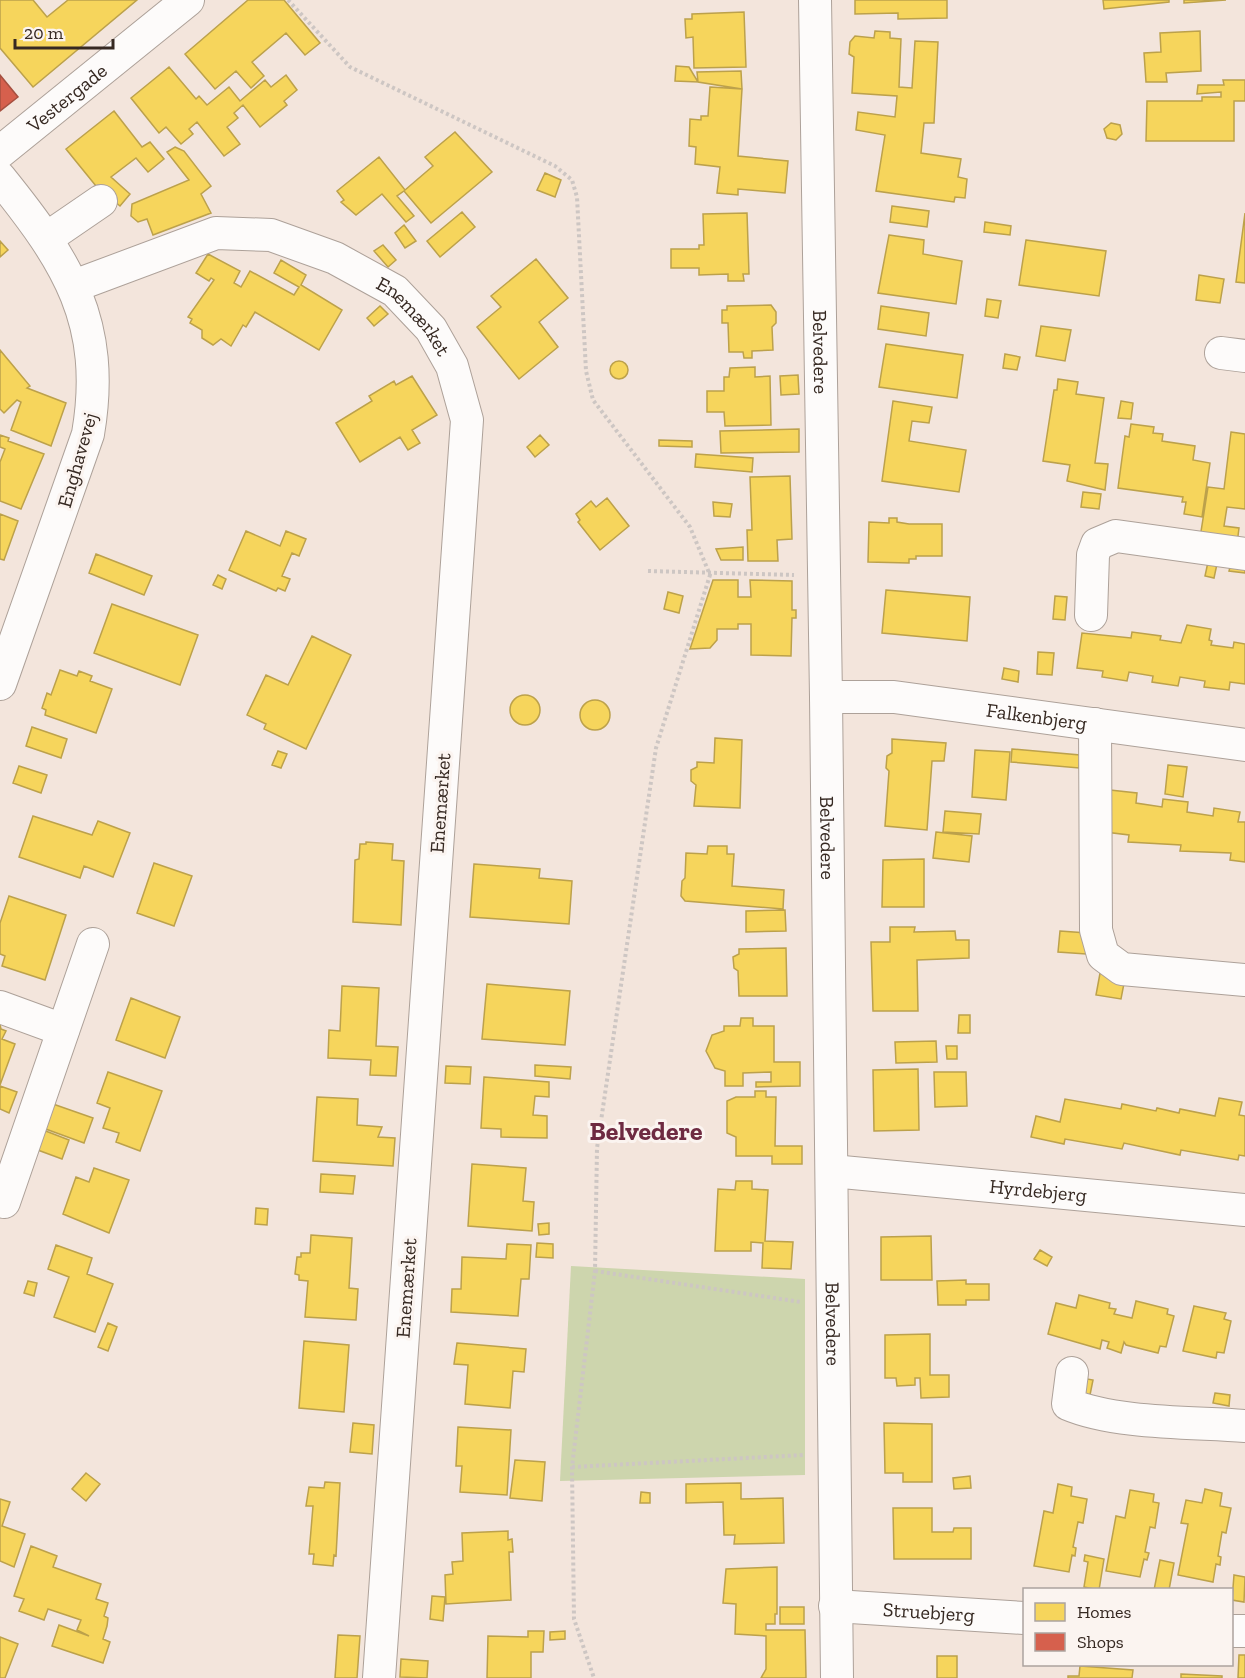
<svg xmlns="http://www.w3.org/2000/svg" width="1245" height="1678" font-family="'Zilla Slab',serif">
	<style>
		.green { fill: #cdd5ad }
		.homes { fill: #f6d55c; stroke: #bca14b; stroke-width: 1.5 }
		.shops { fill: #d6604d; stroke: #a65040; stroke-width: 1.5 }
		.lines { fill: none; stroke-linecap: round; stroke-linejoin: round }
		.minor-casing { stroke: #ada199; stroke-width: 34 }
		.path { stroke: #cdc6c3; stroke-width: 4; stroke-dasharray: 3 3; stroke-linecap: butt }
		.minor { stroke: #fdfbfa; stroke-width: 32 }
		.labels { text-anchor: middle; stroke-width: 6; stroke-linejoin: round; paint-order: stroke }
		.street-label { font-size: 20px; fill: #362922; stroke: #fbf4f0 }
		.district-label { font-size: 26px; font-weight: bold; fill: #6e2a41; stroke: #fbf4f0 }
	</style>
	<rect width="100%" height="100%" fill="#f3e5dc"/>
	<path class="green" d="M571 1266 805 1279V1475L560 1481Z"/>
	<path class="homes" d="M0 0H33L47 17 68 0H137L33 87 0 48Z
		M248 0H284L320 43 305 55 286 33 252 62 264 76 251 88 236 71 215 89 185 54Z
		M855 0H947V18L898 19V13L855 14Z
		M1103 0H1169V2L1104 9Z
		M1184 0H1226L1184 3Z
		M744 12 746 67 694 68 693 37 686 38 685 19H692V14Z
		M875 31 890 32V38L901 39 899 87 912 88 915 41 938 42 934 123H924L921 153 961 159 958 177 967 179 965 198 955 197 954 202 876 191 885 135 856 130 858 112 895 117 897 96 852 93 854 57 849 54 850 42 855 36 874 38Z
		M1200 31 1201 71 1166 73 1167 82H1146L1144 53 1161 52 1160 33Z
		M676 66 689 67 698 82 675 81Z
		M169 67 196 99 199 96 207 105 229 87 240 101 265 80 271 87 286 75 297 90 284 101 287 105 260 127 243 105 234 113 238 118 227 127 240 144 224 156 197 122 189 129 193 134 181 144 166 127 159 133 131 98Z
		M741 71 742 89 698 82 697 72Z
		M1223 80H1245V101H1234V141H1146L1147 101H1202V97H1221V92L1197 94 1198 85H1224Z
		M710 87 742 89 738 156 788 161 785 193 738 189V195L717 193 720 167 695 164 696 147 689 146 690 119 701 120V116H708Z
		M114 111 142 147 150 142 164 159 148 172 136 158 111 177 130 194 120 206 96 186 66 149Z
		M1111 123 1120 125 1122 134 1116 140 1107 138 1104 129Z
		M455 132 492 172 431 223 404 191 397 196 414 216 406 222 382 194 356 215 341 202 344 200 337 191 379 157 405 190 433 166 425 157Z
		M175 147 184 151 211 186 201 194 211 213 153 235 147 219 138 222 131 216 132 204 189 180 167 152Z
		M545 173 561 180 555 197 537 190Z
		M892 206 929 211 927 227 890 222Z
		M462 212 475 227 440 257 427 241Z
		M747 213 749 274H743L744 281H728V274L699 275V268H671V249H699V245H704L703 214Z
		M1245 213V283L1236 282Z
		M985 222 1011 226 1010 235 984 232Z
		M404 225 416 241 405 248 395 233Z
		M889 235 924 240 923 254 962 261 956 304 878 293Z
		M1026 240 1106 251 1099 296 1019 285Z
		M0 241 8 250 0 257Z
		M383 245 396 260 388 267 374 251Z
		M208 254 240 271 234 283 241 287 250 271 294 295 299 287 274 273 281 260 306 275 301 285 342 310 319 350 255 312 246 327 243 325 231 346 221 339 213 345 202 338V330L190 323 192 319 188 317 214 280 211 278 209 281 196 273Z
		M536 259 568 298 539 322 558 347 519 379 477 327 501 307 491 296Z
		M1199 275 1224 279 1220 303 1196 300Z
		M987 299 1001 301 998 318 985 316Z
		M771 305 776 312V323L772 327 773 350 752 351V358H744L743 352H729L728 323H722V310H727V306Z
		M380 306 388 314 374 326 367 318Z
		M881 306 929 313 926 336 878 329Z
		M1041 326 1071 330 1065 361 1036 356Z
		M886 344 963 355 957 398 879 387Z
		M0 350 30 386 27 388 66 403 51 446 11 430 21 402 17 400 4 413 0 409Z
		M1005 354 1020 357 1017 370 1003 368Z
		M610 370a9 9 0 1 1 18 0a9 9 0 1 1-18 0Z
		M755 367V377L770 376 771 425 725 426 724 412H707V391H724V377H729L730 368Z
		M798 375 799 394 781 395 780 376Z
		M412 376 437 415 412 430 420 443 408 450 400 437 360 462 336 423 372 401 369 396 394 381 396 385Z
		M1058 379 1078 382 1076 394 1104 398 1095 463 1108 464 1105 490 1067 481 1070 465 1043 461 1054 390H1057Z
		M893 401 932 407 929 423 912 421 909 441 966 450 959 492 882 481Z
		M1121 401 1133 403 1131 419 1118 418Z
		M1131 424 1154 427 1153 433 1163 434 1162 441 1195 446 1193 460 1210 463 1202 517 1184 514 1186 502H1182L1183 497 1118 488 1125 436 1129 437Z
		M799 429V452L721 453 720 431Z
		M1231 432 1245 434V509L1227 507 1224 526 1239 528 1237 544 1200 538 1208 487 1224 489Z
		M0 435 9 438 8 441 44 454 21 509 0 501V462L5 449 0 447Z
		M540 435 549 445 535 457 527 447Z
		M659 440 692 441V447L659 446Z
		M696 454 753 458 752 472 695 467Z
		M790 476 792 539 777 540 778 561H748L747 530H752L750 477Z
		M1083 492 1101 494 1099 509 1081 507Z
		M607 498 629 526 600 550 578 522 580 520 576 514 591 501 596 507Z
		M713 502 732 504 730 517 714 516Z
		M0 514 18 521 4 560 0 559Z
		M889 518H897V522L909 524H942V556H916V559H909V563L868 562 869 522 889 523Z
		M246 531 280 546 286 531 306 539 299 556 292 553 282 576 290 579 285 591 278 588 276 591 229 570Z
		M743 547V560H721L716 549Z
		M96 554 152 576 144 595 89 573Z
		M1208 562 1217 564 1214 578 1205 576Z
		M1231 563 1245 565V573L1229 571Z
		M218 575 226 579 222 589 213 585Z
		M713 580H738V597H751L750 580 792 581V610H796V618H792L791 656 751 655V624H738V629H717V640L710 648 690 649Z
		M886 590 970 597 967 641 882 633Z
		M668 592 683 596 679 613 664 609Z
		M1055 596 1067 597 1065 620 1053 619Z
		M112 604 198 635 180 685 94 653Z
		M1187 625 1211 629 1209 640 1212 641 1211 645 1233 648 1234 642 1245 644V684L1230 682 1229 690 1204 687 1205 681 1180 677 1178 686 1152 682 1153 676 1129 672 1127 681 1102 677 1103 671 1077 668 1082 633 1131 638 1132 632 1161 636 1160 640 1181 643Z
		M312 636 351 655 306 749 264 729 266 724 247 715 266 675 288 685Z
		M1038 652 1054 653 1052 675 1037 674Z
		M1004 668 1019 671 1018 682 1002 679Z
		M60 670 77 676 79 671 92 676 90 681 112 689 96 733 45 715 46 710 42 708 47 693 51 695Z
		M510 710a15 15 0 1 1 30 0a15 15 0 1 1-30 0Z
		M580 715a15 15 0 1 1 30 0a15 15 0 1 1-30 0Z
		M32 727 67 739 61 758 26 746Z
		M715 738 742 740 740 808 694 806 696 785 691 781V770L697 767V762L714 763Z
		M892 739 946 743 944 761H932L927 830 885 826 889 771 886 768 887 756 892 753Z
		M1012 749 1080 755 1079 768 1011 762Z
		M975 750 1010 752 1006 800 972 797Z
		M278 751 287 754 281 768 272 765Z
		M1168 765 1187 767 1183 797 1165 794Z
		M19 766 47 775 41 793 13 783Z
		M1110 790 1137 793 1136 803 1162 807 1163 799 1188 802 1187 812 1213 816 1214 808 1240 812 1238 822H1245V862L1230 860 1231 853 1180 851 1181 845 1128 842 1129 835 1105 832Z
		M945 811 981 814 979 834 943 832Z
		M33 816 92 835 98 821 130 833 113 877 84 866 80 878 19 857Z
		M936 832 972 836 969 862 933 858Z
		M366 842 393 844 392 860 404 861 401 925 353 922 355 860 359 859 360 844H366Z
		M708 846H727V854H734L732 886 784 890 783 909 685 901 681 896 682 881 685 878 686 853 707 854Z
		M924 859V907H882L883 860Z
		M154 863 192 876 174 926 137 913Z
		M474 864 540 869 539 878 572 881 569 924 470 917Z
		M9 896 66 915 45 980 2 966 5 956 0 954V923Z
		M785 910 786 931 746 932V911Z
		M890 927H915L914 932 955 931 956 940H969V958L917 960 918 1011H873L871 942H890Z
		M1060 931 1087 933 1086 954 1058 952Z
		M786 948 787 996H739L738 971 734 968 733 957 739 954V949Z
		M1101 968 1126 973 1121 999 1096 995Z
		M487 984 570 991 565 1045 482 1039Z
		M342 986 379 988 376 1046 398 1047 396 1076 370 1075 371 1060 328 1058 329 1030 340 1031Z
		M131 998 180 1017 165 1058 116 1040Z
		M959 1015H970V1033H958Z
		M741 1018H753V1026H774V1062H800V1086L756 1087V1082H771V1072L743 1073V1086H725V1071L715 1068 706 1051 712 1035 724 1031V1026H740Z
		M0 1025 1 1029 6 1031 2 1039 15 1044 0 1085Z
		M936 1041 937 1062 896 1063 895 1042Z
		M946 1046H957V1059H947Z
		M535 1065 571 1067 570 1079 535 1076Z
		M446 1066 471 1067 470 1084 445 1083Z
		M918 1069 919 1130 874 1131 873 1070Z
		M108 1072 162 1091 140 1151 116 1142 119 1133 103 1128 110 1108 97 1103Z
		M934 1072H966L967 1106 935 1107Z
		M484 1077 549 1082V1097L535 1096 533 1115 547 1116V1138L501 1137V1129L481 1128Z
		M0 1086 17 1092 9 1113 0 1109Z
		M755 1091H766V1097H776L775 1146H802V1164H772V1156H736V1137L727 1133V1101L736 1097H755Z
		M317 1097 358 1099 357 1125 382 1127 378 1137 395 1138 393 1166 313 1161Z
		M1219 1098 1242 1102 1239 1115 1245 1116V1156L1239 1155 1238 1160 1181 1150 1180 1155 1124 1143 1122 1149 1065 1139 1064 1144 1031 1137 1036 1116 1060 1122 1065 1099 1121 1109 1122 1104 1156 1111 1157 1108 1179 1113 1180 1109 1215 1116Z
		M53 1104 93 1118 84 1143 43 1128Z
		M43 1130 69 1140 62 1159 35 1149Z
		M472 1164 526 1168 523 1201 534 1202 532 1231 468 1226Z
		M94 1168 129 1180 109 1233 63 1214 76 1177 89 1182Z
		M321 1174 355 1176 353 1194 320 1192Z
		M736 1181H752V1189L768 1190 765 1241 793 1242 791 1269 762 1268 763 1243 751 1242V1251H715L718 1189 735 1190Z
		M256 1208 268 1209 267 1225 255 1224Z
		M549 1223V1234L539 1235 538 1224Z
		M311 1235 352 1238 349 1288 358 1289 356 1320 305 1317 308 1281 299 1280V1275L295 1274 297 1257H301V1253H310Z
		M931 1236 932 1280H881V1237Z
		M537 1243 553 1244V1258L536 1257Z
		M507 1244 531 1245 529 1279H521L518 1316 451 1312 452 1289H461L462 1257 506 1259Z
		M56 1245 92 1258 87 1274 113 1284 95 1332 54 1317 69 1277 48 1269Z
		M1040 1250 1052 1257 1047 1266 1034 1259Z
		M966 1280V1284H989V1300H966V1305H938L937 1281Z
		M28 1281 37 1283 34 1296 24 1293Z
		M1079 1295 1110 1303 1109 1308 1116 1309 1114 1314 1132 1318 1136 1301 1168 1309 1167 1314 1174 1316 1166 1347 1160 1346 1158 1353 1126 1345 1124 1342 1121 1353 1107 1348 1109 1342 1102 1340 1100 1349 1048 1334 1056 1303 1076 1308Z
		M1194 1306 1226 1313 1224 1319 1231 1321 1224 1353 1217 1352 1216 1358 1183 1351Z
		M108 1323 117 1327 108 1351 98 1347Z
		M930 1334V1375H949V1397L921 1398 920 1378H915V1385L897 1386 896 1378H885V1335Z
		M304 1341 349 1345 344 1412 299 1408Z
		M457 1343 526 1349 524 1372 513 1371 510 1408 465 1404 468 1365 454 1364Z
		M1082 1378 1093 1380 1090 1395 1080 1394Z
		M1215 1393 1230 1395 1229 1406 1213 1403Z
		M353 1423 374 1425 372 1454 350 1452Z
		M884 1423 932 1424V1482H903V1473H885Z
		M458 1427 511 1430 507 1495 460 1492 462 1466H456Z
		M515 1460 545 1462 542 1501 510 1498Z
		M86 1473 100 1484 86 1501 72 1489Z
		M970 1476 971 1488 954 1489 953 1478Z
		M325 1482 340 1483 336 1556 334 1555 333 1566 313 1564 314 1554H309L313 1506H306L309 1487 324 1488Z
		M741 1483V1499L783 1498 784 1543 734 1544 735 1535H724L723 1502 686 1503V1484Z
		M1058 1484 1072 1487 1071 1496 1087 1499 1083 1523 1078 1522 1073 1547 1076 1548 1075 1556 1072 1555 1069 1572 1034 1566 1044 1511 1053 1513Z
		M1205 1489 1222 1493 1220 1506 1231 1508 1226 1533 1222 1532 1218 1556 1221 1557 1220 1565 1216 1564 1213 1582 1178 1575 1188 1524 1181 1523 1186 1500 1202 1503Z
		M1130 1490 1154 1494 1153 1502 1159 1503 1155 1528 1150 1527 1145 1552 1149 1553 1147 1560 1144 1559 1140 1577 1106 1571 1116 1516 1125 1518Z
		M641 1492 650 1493V1503H640Z
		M0 1499 10 1502 2 1526 25 1534 14 1567 0 1561Z
		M893 1508H932V1532H953L954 1528H971V1559H894Z
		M508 1531V1540L512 1539 513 1552H509L511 1600 446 1604 445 1575 453 1574 452 1562 463 1561 462 1533Z
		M31 1546 57 1556 53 1567 101 1584 96 1599 108 1603 104 1616 108 1618 107 1626 103 1639 110 1642 103 1663 52 1646 59 1625 89 1636 77 1630 81 1620 48 1609 44 1620 19 1611 24 1599 14 1596Z
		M1085 1555 1104 1559 1099 1590 1084 1587 1088 1562 1084 1561Z
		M1160 1560 1174 1563 1169 1590H1154Z
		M777 1567V1614H775V1624H766V1630H805L806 1678H761L766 1669V1636L735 1634 736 1604 723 1603 726 1569Z
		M1234 1575 1245 1577 1244 1602 1232 1600Z
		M432 1596 445 1597 443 1621 430 1619Z
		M780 1607H804V1624H780Z
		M528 1631H544L543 1652H531V1678H487L488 1636 528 1637Z
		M565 1631V1639L550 1640V1632Z
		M338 1635 360 1636 357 1678H335Z
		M0 1637 18 1644 5 1678H0Z
		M1239 1655H1245V1678H1238Z
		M937 1656H957V1678H937Z
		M401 1659 428 1661 427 1678 400 1677Z
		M1080 1666 1133 1670 1132 1678H1068V1676H1079Z
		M1181 1674 1222 1676V1678H1181Z"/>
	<path class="shops" d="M0 75 18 97 0 111Z"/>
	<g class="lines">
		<g class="minor-casing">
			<g id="minor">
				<path id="s1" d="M815 0 826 697 837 1678"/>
				<path id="s2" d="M0 152 188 0"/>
				<path d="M0 178C67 261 107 322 88 434L0 684"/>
				<path d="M47 238 101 201"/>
				<path id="s3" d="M74 286 216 233 271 235 335 258 395 291 431 329 452 366 467 420 379 1678"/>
				<path d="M1221 353 1245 356"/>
				<path d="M1091 615 1093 555 1097 544 1116 536 1245 554"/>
				<path id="s4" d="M826 697H894L1245 745"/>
				<path d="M1095 724 1096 930 1103 955 1122 969 1245 980"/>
				<path d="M0 1007 63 1030"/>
				<path id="s5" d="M832 1171 1245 1210"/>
				<path d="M4 1202 93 944"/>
				<path d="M1072 1373 1068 1404C1115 1424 1192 1422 1245 1426"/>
				<path id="s6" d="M835 1606 1024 1618"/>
				<path d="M1232 1631H1245"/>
			</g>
		</g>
		<path class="path" d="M288 0 350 67 555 166 572 180 577 197 586 371 593 400 690 527 710 575 656 748 597 1148 595 1271 572 1467 574 1619 594 1678
			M648 571 794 575
			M595 1271 801 1302
			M572 1467 804 1455"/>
		<use href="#minor" class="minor"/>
	</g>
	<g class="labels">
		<g class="street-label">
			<text dy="7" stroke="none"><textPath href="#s2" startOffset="86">Vestergade</textPath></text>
			<text dy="7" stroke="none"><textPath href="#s3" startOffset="374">Enemærket</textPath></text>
			<text dy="7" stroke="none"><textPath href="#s1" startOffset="352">Belvedere</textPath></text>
			<text transform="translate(77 460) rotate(-74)" y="7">Enghavevej</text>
			<text dy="7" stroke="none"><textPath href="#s4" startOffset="212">Falkenbjerg</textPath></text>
			<text transform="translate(440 803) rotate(-86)" y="7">Enemærket</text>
			<text dy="7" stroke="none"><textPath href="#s1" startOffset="838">Belvedere</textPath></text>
			<text dy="7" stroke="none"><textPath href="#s5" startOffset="207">Hyrdebjerg</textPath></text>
			<text transform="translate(406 1288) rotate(-86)" y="7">Enemærket</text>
			<text dy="7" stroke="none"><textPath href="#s1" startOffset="1324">Belvedere</textPath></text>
			<text dy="7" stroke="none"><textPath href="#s6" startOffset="94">Struebjerg</textPath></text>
		</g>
		<g class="district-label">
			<text x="646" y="1140">Belvedere</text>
		</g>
	</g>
	<rect x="1023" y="1588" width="210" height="78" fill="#fbf4f0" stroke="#aca39e" stroke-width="1.5"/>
	<rect x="1035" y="1603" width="30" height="18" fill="#f6d55c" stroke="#aca39e" stroke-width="1.5"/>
	<text x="1077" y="1618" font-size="18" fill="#362922">Homes</text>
	<rect x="1035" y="1633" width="30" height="18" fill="#d6604d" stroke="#aca39e" stroke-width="1.5"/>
	<text x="1077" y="1648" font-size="18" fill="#362922">Shops</text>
	<path d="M15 39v9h98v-9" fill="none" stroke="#362922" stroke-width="3"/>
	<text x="24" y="39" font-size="18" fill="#362922" stroke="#fbf4f0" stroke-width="4.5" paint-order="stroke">20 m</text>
</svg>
